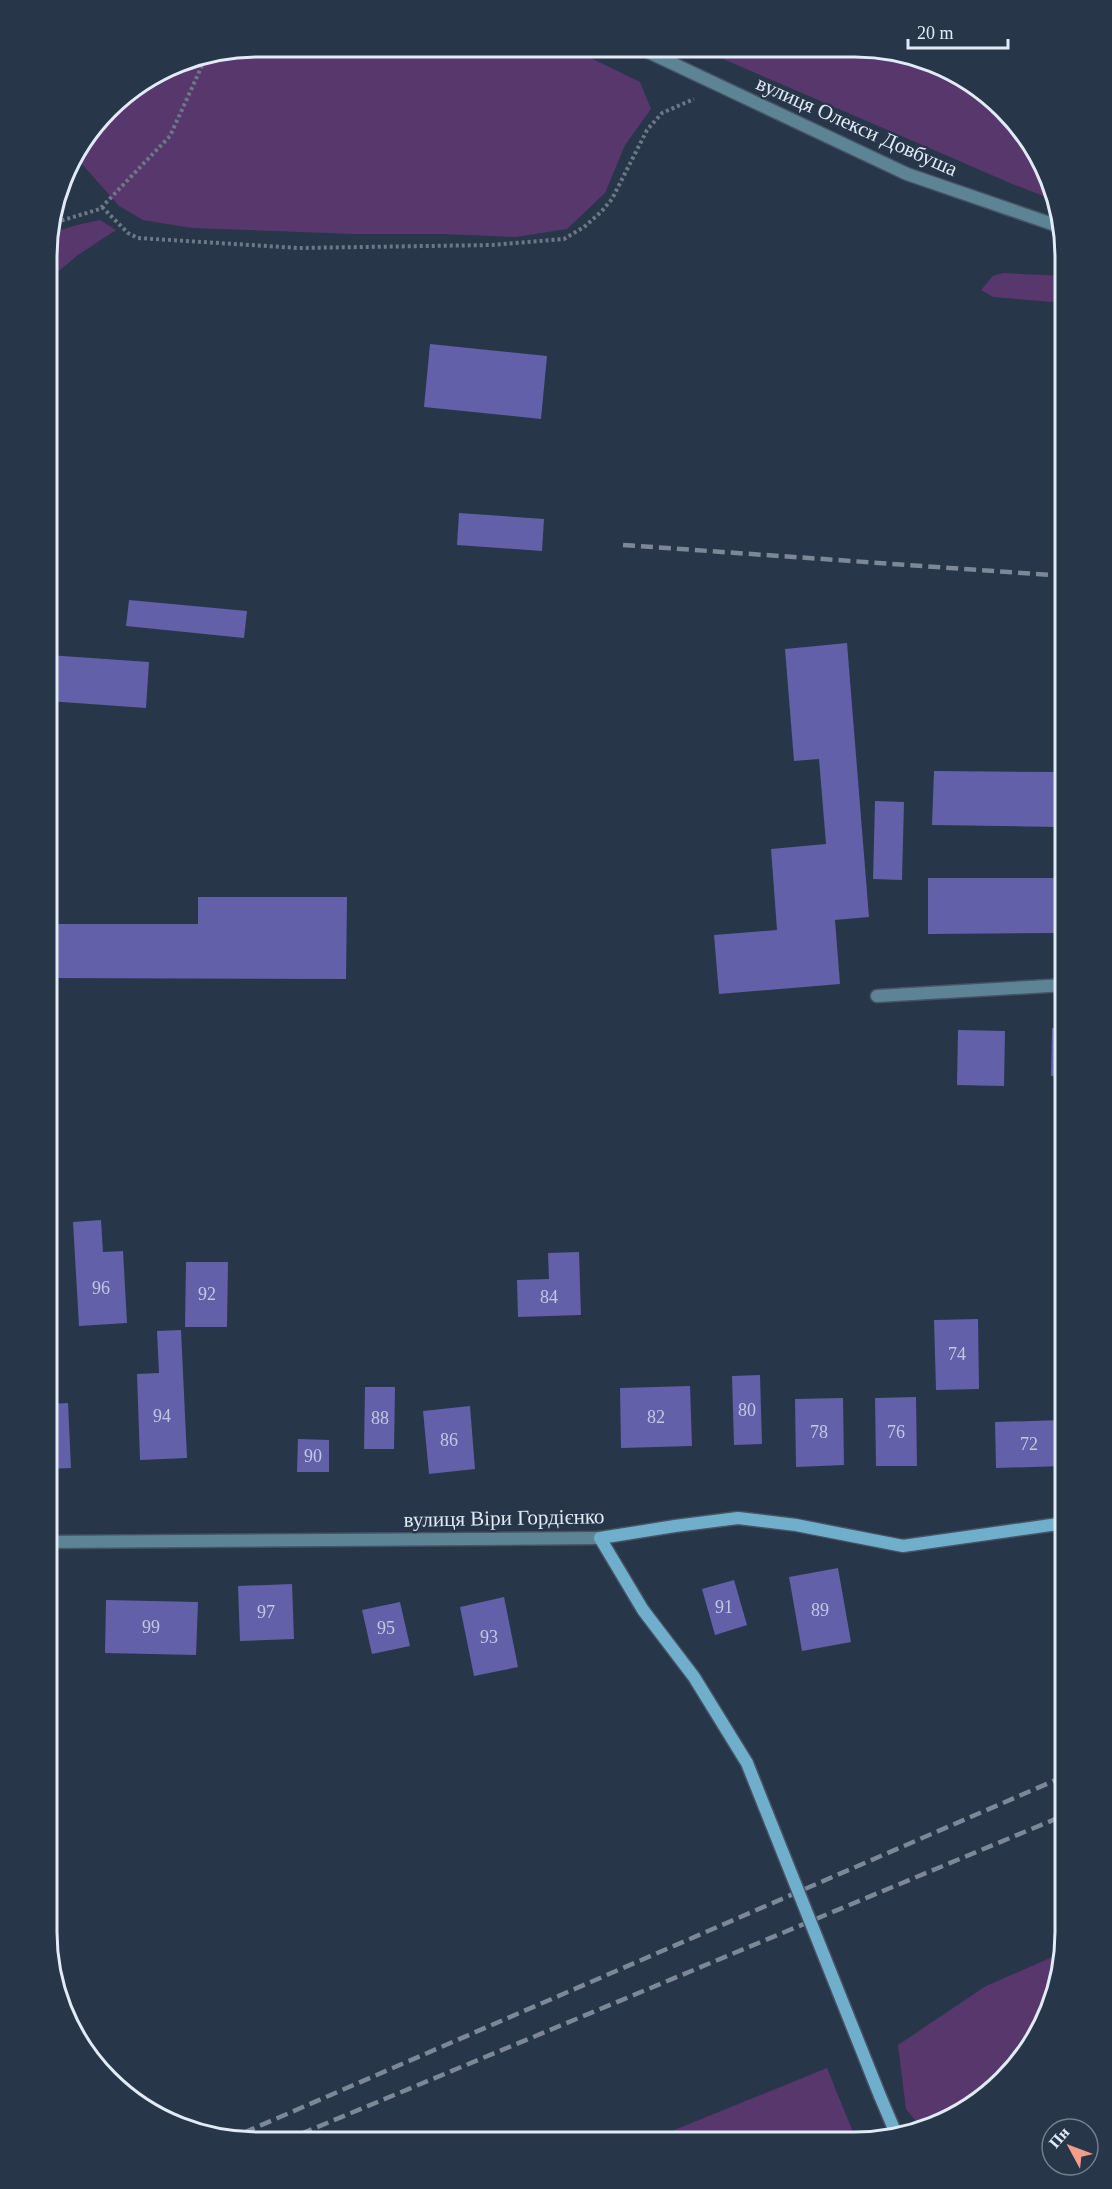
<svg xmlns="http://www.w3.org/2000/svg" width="1112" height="2189" font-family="'Times New Roman',serif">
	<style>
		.green { fill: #58376d }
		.building { fill: #6160a8 }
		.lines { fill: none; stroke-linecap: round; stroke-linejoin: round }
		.street-casing { stroke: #465365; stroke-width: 15 }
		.secondary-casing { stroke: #465365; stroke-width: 15 }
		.path { stroke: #6c7889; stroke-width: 4; stroke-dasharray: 3 3; stroke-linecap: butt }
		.street { stroke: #5d8495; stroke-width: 12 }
		.secondary { stroke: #70afcb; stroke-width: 12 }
		.rail { stroke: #7c8898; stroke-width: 4.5; stroke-dasharray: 12 6; stroke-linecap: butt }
		.secondary-bridge-casing { stroke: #465365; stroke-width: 15; stroke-linecap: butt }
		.secondary-bridge { stroke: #70afcb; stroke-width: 12 }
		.labels { text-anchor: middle; stroke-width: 4.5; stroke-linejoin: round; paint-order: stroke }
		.number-label { font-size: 18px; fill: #c1c8e3 }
		.street-label { font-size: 21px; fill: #e1ebf7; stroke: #283649 }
		.rim { fill: none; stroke: #e1ebf7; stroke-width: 3 }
	</style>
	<rect width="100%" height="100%" fill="#283649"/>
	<path class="green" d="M257 47 570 48 640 82 651 109 625 145 605 193 567 229 516 237 442 234H354L192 228 143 220 119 206 75 156 72 158 118 99 177 62Z
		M700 49 896 50 994 99 1054 189 1056 201 1010 183Z
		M100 220 116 230 78 255 48 280V234L77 225Z
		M1003 273 1065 276V303L993 297 981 290 993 276Z
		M1064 1952 1050 2012 1022 2061 972 2107 924 2131 906 2109 898 2045 986 1986Z
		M827 2068 857 2142H645Z"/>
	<path class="building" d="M430 344 547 356 541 419 424 407Z
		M459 513 544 519 542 551 457 545Z
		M129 600 247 611 244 638 126 626Z
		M847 643 869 917 835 920 840 984 719 994 714 935 777 930 771 849 826 844 819 759 794 761 785 649Z
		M48 655 149 662 146 708 48 701Z
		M934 771 1059 772 1058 827 932 825Z
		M875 801 904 802 902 880 873 879Z
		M928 878H1056V933L928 934Z
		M198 897H347L346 979 47 978 48 924H198Z
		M1052 1028H1065V1076H1051Z
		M958 1030 1005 1031 1004 1086 957 1085Z
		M101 1220 103 1252 123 1251 127 1323 79 1326 73 1222Z
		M579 1252 581 1315 518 1317 517 1280 549 1279 548 1253Z
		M186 1262H228L227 1327H185Z
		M978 1319 979 1389 936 1390 934 1320Z
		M181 1330 187 1458 140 1460 137 1374 159 1373 157 1331Z
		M760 1375 762 1444 734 1445 732 1376Z
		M690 1386 692 1446 621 1448 620 1388Z
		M365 1387H395L394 1449H364Z
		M916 1397 917 1466H876L875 1398Z
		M843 1398 844 1465 796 1467 795 1399Z
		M68 1403 71 1468 47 1469V1404Z
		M470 1406 475 1469 429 1474 423 1411Z
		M1063 1420 1065 1466 996 1468 995 1422Z
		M298 1439 329 1440V1472H297Z
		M838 1568 851 1642 802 1651 789 1577Z
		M734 1580 747 1625 715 1635 702 1589Z
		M292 1584 294 1639 240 1641 238 1586Z
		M504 1597 518 1667 474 1676 460 1607Z
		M106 1600 198 1602 196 1655 105 1653Z
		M400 1602 410 1646 372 1654 362 1610Z"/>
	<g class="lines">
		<g class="street-casing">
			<path id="street" d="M642 49 907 174 1061 227
				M877 996 1065 985
				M47 1542 600 1538"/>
		</g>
		<g class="secondary-casing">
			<path id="secondary" d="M747 1763 694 1677 643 1610 600 1538 675 1526 738 1518 796 1525 903 1546 1065 1523
				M880 2096 897 2136"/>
		</g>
		<path class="path" d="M102 207 128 233 138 238 298 248 492 245 564 239 584 227 601 212 612 199 647 130 662 113 694 99
			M50 224 100 209 170 136 205 59 211 56"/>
		<use href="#street" class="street"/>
		<use href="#secondary" class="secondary"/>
		<path class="rail" d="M623 545 1065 576
			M227 2140 1065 1776
			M284 2141 1065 1815"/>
		<g class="secondary-bridge-casing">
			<path id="secondary-bridge" d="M747 1763 880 2096"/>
		</g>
		<use href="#secondary-bridge" class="secondary-bridge"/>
	</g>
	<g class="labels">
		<g class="number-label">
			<text x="101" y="1294">96</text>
			<text x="207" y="1300">92</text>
			<text x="549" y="1303">84</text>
			<text x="957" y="1360">74</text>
			<text x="747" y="1416">80</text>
			<text x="162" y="1422">94</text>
			<text x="656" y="1423">82</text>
			<text x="380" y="1424">88</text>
			<text x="819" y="1438">78</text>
			<text x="896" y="1438">76</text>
			<text x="449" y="1446">86</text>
			<text x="1029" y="1450">72</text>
			<text x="313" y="1462">90</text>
			<text x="724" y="1613">91</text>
			<text x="820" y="1616">89</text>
			<text x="266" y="1618">97</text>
			<text x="151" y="1633">99</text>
			<text x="386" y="1634">95</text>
			<text x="489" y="1643">93</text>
		</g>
		<g class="street-label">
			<text transform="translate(857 126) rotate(24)" y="7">вулиця Олекси Довбуша</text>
			<text transform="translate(504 1518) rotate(-1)" y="7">вулиця Віри Гордієнко</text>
		</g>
	</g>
	<path d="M0 0H1112V2189H0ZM257 57H855A200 200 0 0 1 1055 257V1932A200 200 0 0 1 855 2132H257A200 200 0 0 1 57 1932V257A200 200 0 0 1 257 57Z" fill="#283649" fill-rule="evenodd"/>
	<path class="rim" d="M257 57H855A200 200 0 0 1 1055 257V1932A200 200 0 0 1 855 2132H257A200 200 0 0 1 57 1932V257A200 200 0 0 1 257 57Z"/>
	<g transform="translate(1070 2147) rotate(311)"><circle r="28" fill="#283649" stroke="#727e8f" stroke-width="1.5"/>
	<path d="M0-4.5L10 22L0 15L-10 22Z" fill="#f49e89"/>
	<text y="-9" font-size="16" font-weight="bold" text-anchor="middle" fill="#e1ebf7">Пн</text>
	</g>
	<path d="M908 39v9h100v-9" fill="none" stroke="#e1ebf7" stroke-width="3"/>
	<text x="917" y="39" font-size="18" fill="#e1ebf7" stroke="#283649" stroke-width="4.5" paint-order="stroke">20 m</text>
</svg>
